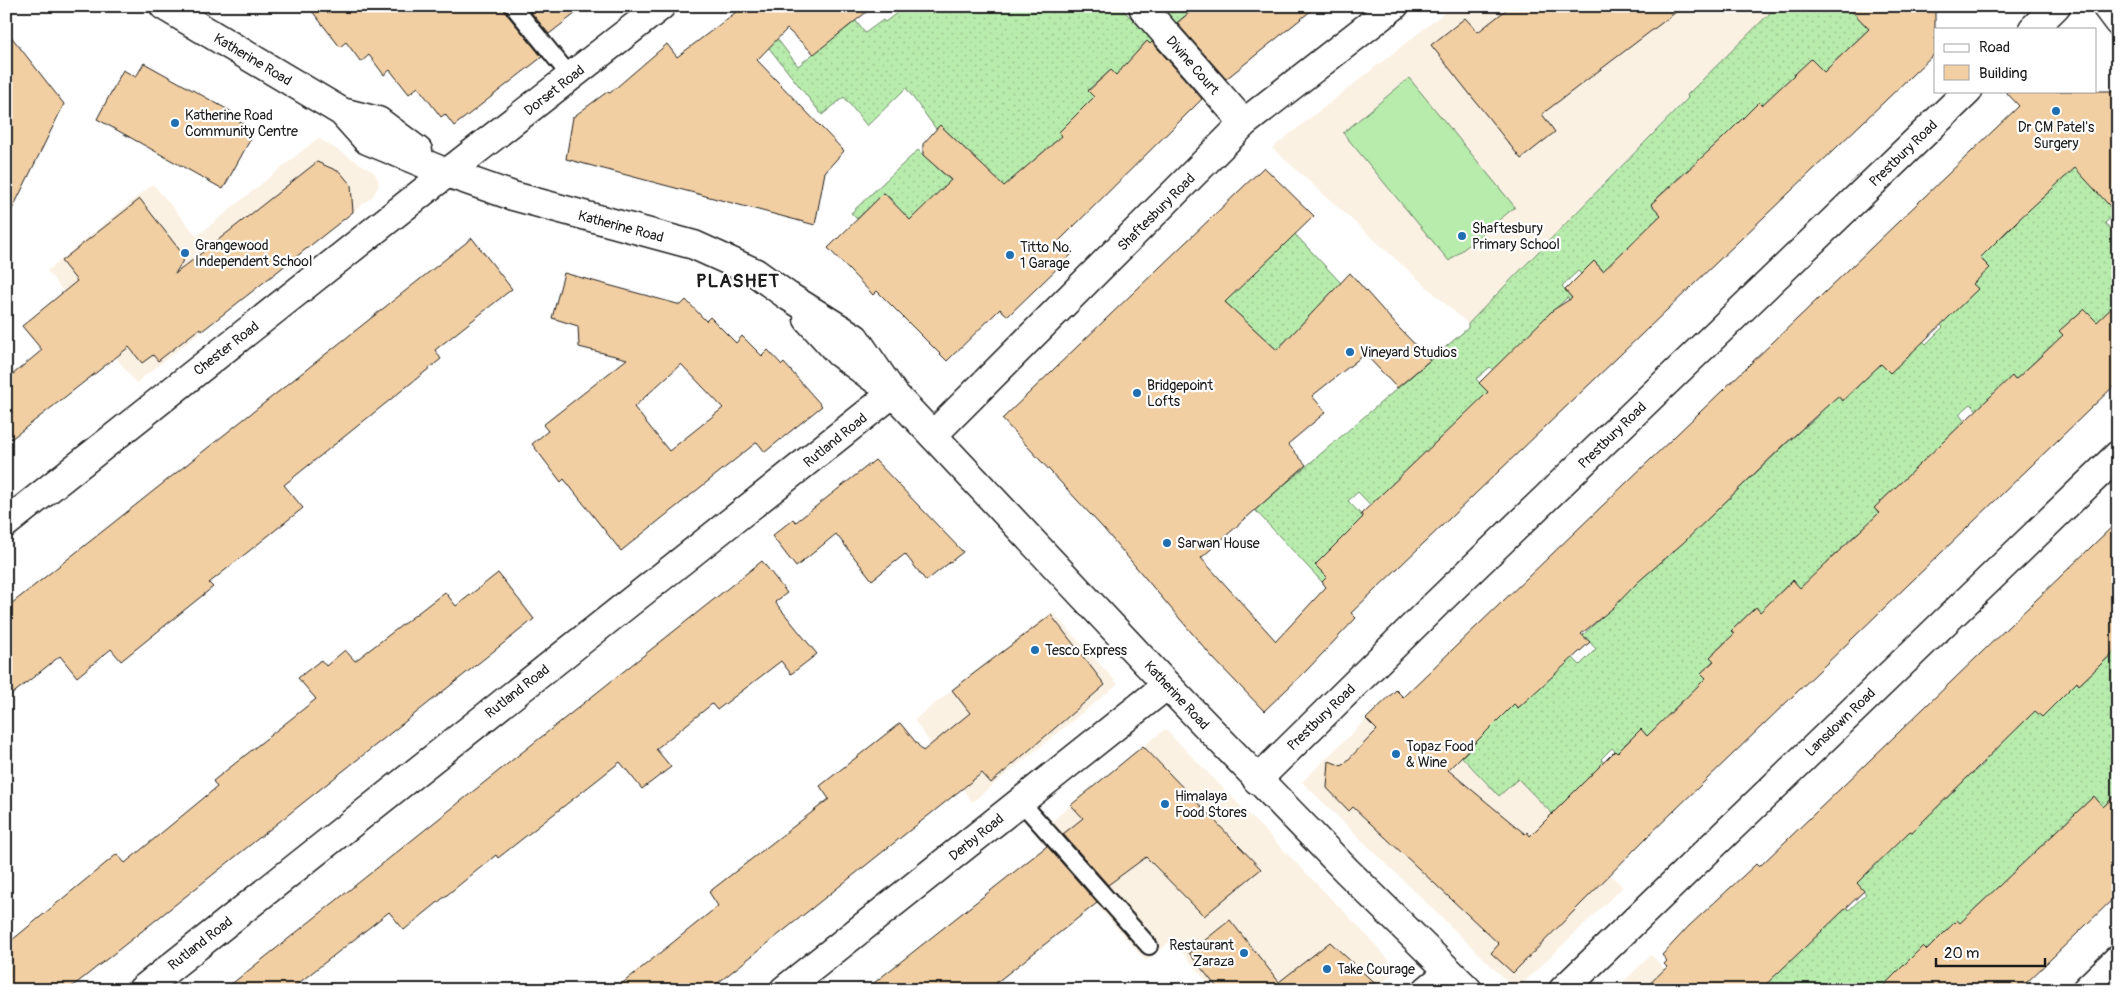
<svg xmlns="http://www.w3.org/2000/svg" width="2124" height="996" font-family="Pangolin,sans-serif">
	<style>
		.built { fill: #fbf1e3 }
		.grass { fill: url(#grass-dots); stroke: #6a8464 }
		.pitch { fill: #b8ecad; stroke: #6a8464 }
		.building { fill: #f2cfa3; stroke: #1c1c1c; fill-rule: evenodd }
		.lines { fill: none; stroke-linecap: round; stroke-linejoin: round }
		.lane-casing { stroke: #1c1c1c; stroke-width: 20 }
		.street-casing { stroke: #1c1c1c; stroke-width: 31 }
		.secondary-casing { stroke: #1c1c1c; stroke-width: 31 }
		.lane { stroke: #fff; stroke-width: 16 }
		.street { stroke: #fff; stroke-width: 28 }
		.secondary { stroke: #fff; stroke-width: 28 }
		.poi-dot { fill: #1f6fb2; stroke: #fff; stroke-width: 2 }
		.labels { text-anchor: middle; stroke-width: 4.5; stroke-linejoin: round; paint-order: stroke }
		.street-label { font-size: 14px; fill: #1c1c1c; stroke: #fff }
		.poi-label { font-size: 14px; fill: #1c1c1c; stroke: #fff; text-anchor: start }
		.district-label { font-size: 19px; font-weight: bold; letter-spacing: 1px; fill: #1c1c1c; stroke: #fff }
	</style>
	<defs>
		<pattern id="grass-dots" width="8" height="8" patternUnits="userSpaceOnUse" patternTransform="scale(1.25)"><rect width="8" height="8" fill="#b8ecad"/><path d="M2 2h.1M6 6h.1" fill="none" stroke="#9eca94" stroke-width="1.8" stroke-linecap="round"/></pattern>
	</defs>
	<rect width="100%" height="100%" fill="#fff"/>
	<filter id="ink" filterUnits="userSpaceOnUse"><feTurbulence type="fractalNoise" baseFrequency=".02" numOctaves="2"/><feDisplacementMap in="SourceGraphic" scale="10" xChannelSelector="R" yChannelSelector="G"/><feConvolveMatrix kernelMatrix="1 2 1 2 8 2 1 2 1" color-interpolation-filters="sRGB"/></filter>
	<g filter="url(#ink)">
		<path class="built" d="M1453 6H1777L1687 95 1688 97 1468 324 1272 148Z
			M318 138 374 172 378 179 379 186 372 197 136 383 47 271 153 184 197 236Z
			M1052 612 1118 684 972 802 914 720Z
			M1396 690 1499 796 1518 779 1623 887 1516 990 1302 782Z
			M1165 729 1359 927 1397 969 1376 990H1214L1172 940 1146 961 1036 835 1071 805Z
			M1651 955 1685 990H1615Z"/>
		<path class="grass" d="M813 6 836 36 853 23 839 6 855 20 865 33 883 20 885 22 906 6H1119L1175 62 1172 65 1147 41 1136 53 1148 65 1136 98 1111 70 1088 90 1116 121 1083 108 1059 132 1078 150 1065 162 1051 146 1029 165 1008 190 940 125 936 129 906 88 867 126 844 97 822 115 765 43 775 36 798 66 824 45Z
			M1160 6H1195L1196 7 1175 24Z
			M1777 6H1864L1869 29 1824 72 1811 59 1739 154 1723 138 1707 153 1700 180 1688 169 1651 204 1661 215 1622 290 1594 261 1581 274 1578 271 1562 286 1572 298 1569 300 1567 298 1551 313 1504 382 1490 367 1476 379 1488 392 1384 519 1358 492 1348 501 1375 529 1322 582 1255 510 1468 328V324L1688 98 1687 95Z
			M2052 117 2116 213 2105 223 2118 240V303L2097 322 2084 309 2060 331 2073 346H2051L2028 368 2026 390 2012 377 2002 437 1971 404 1959 414 1965 422 1874 508 1887 523 1870 539 1861 530 1847 542 1856 552 1859 574 1837 552 1826 563 1835 573 1821 609 1792 580 1771 602 1776 629 1755 608 1731 631 1751 653 1726 641 1711 657 1727 675 1713 661 1701 673 1715 687 1693 709 1684 699 1670 713 1691 735 1651 740 1641 730 1624 745 1638 761 1631 767 1612 748 1601 759 1604 763 1588 778 1646 839 1616 808 1580 842 1518 779 1499 796 1462 757 1472 747 1447 720 1454 713 1421 679 1467 727 1489 679 1518 708 1544 683 1566 651 1580 665 1596 649 1583 635 1602 617 1650 552 1661 563 1801 430 1789 417 1792 415 1804 428 1820 414 1817 411 1835 393 1843 401 1860 384 1864 346 1890 373 1905 358 1916 334 1926 344 1943 327 1935 319 1959 307 1978 289 1936 246 1990 268 1978 255 1974 206 2003 236 2017 222 2005 209 2038 202 2053 188Z
			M918 150 976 204 892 237 876 220 895 203 885 193 857 219 851 213Z
			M1277 215 1341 283 1277 350 1224 301 1248 246 1265 263 1286 243Z
			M2118 648V800L2114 796 2103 807 2093 797 2039 848 1970 933 1957 920 1945 932 1940 964 1923 946 1907 962 1886 990H1877L1873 985 1868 990H1760L1838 900 1849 910 1866 894 1831 853 1899 820 1912 832 1929 815 1926 798 1936 808 1958 787 1946 774 1959 761 1972 774 1984 763 1969 746 2015 724 2019 727 2029 717 2009 684 2042 717 2076 681 2079 685Z"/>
		<path class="pitch" d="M1409 78 1515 207 1449 261 1343 133Z"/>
		<path class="building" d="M308 6H503L505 12 542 57 454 126 445 114 441 117 418 87 409 94 390 70 384 75 369 55 361 62 346 42 340 47Z
			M526 6H585L549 34Z
			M744 6H874L814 54 787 29 757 60 844 151 825 172 815 225 566 159 573 117 607 92 610 93 667 44 677 57Z
			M1197 6H1317L1226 79 1177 23Z
			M1511 6H1684L1542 114 1555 132 1521 159 1431 45 1465 18 1478 32Z
			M1847 6H1935V53L1351 613 1356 618 1307 670 1264 711 1213 658 1103 528 1002 419 1264 167 1314 216 1225 302 1277 350 1350 273 1398 327 1430 360 1397 388 1365 354 1312 396 1326 412 1288 444 1306 465 1201 558 1276 641 1326 587 1322 582 1327 577 1315 565 1363 517 1361 514 1488 392 1479 383 1553 310 1572 298 1565 290 1594 261 1603 271 1630 245 1661 215 1651 204 1723 138 1759 102 1762 105 1811 59 1824 72 1869 29Z
			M6 30 64 104 6 222Z
			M1147 41 1150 44 1152 42 1202 99 1059 241 1072 254 1008 316 1000 309 947 361 877 291 873 295 828 248 884 193 910 220 951 180 923 155V144L940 125 1004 186 1062 136 1059 132 1094 97 1088 91 1111 70 1116 75Z
			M144 63 232 112 230 116 255 131 223 189 97 119 123 70 136 77Z
			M2005 91H2118V215L2075 168 2017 221 1980 258 1990 268 1973 284 1978 289 1923 342 1890 373 1881 364 1842 401 1838 396 1783 446 1683 543 1638 582 1613 608 1581 634 1590 642 1518 708 1514 704 1448 770 1525 834 1527 832 1530 836 1615 751 1617 753 1641 729 1647 736 1706 678 1701 673 1714 661 1710 657 1734 634 1731 631 1756 607 1760 612 1793 580 1800 588 1879 513 1874 508 2012 376 2015 380 2042 355 2063 335 2059 331 2084 309 2097 322 2118 302V382L1645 839 1513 973 1491 953 1499 944 1353 807 1349 811 1327 788 1329 761 1342 766 1377 730 1366 719 1396 690 1403 697 2019 106Z
			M317 162 340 172 351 185 353 212 202 331 200 328 158 361 153 355 142 363 129 347 6 443V380L42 350 22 326 77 281 61 261 140 199 185 257 175 274Z
			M472 238 512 289 435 350 441 359 284 485 303 508 209 583 213 587 121 661 111 649 77 677 60 656 6 699V608Z
			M564 273 681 305 686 300 706 321 710 317 736 343 742 336 762 356 768 350 782 365 784 363 822 406 765 452 757 442 621 551 564 479 561 482 532 444 548 431 543 425 627 359 579 347 578 326 552 318ZM681 364 723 408 669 451 634 407Z
			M875 460 963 552 926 581 905 554 872 580 836 534 796 567 772 536 793 519 796 522Z
			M2118 521V648L2079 685 2077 682 2042 717 2035 711 1912 832 1910 831 1857 883 1864 891 1760 990H1643L1667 967 1664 964 1667 961 1662 955 1689 926 1756 864 1759 867Z
			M762 561 787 593 775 602 817 654 791 674 781 661 717 710 712 704 656 749 671 767 642 789 620 762 498 858 496 855 404 930 389 912 290 990H224Z
			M498 573 534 619 68 990H6V945L117 854 125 863 217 787 213 781 316 699 298 678 321 660 326 666 345 650 355 661 445 592 456 606Z
			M1051 615 1105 685 991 783 982 773 709 990H614L718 906 709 892 829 799 820 786 900 723 923 751 970 713 952 690Z
			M1143 746 1261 869 1204 916 1146 857 1108 885 1063 834 1083 818 1071 805Z
			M2118 793V894L2019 990H1879L1923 946 1927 950 1957 920 1960 923 2094 796 2103 807Z
			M1047 846 1097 903 987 990H865Z
			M1230 920 1279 982 1330 942 1382 990H1219L1189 953Z"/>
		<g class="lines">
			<g class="lane-casing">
				<path id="lane" d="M513 6 571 77
					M1021 802 1149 946"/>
			</g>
			<g class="street-casing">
				<path id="street" d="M1145 6 1144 9 1244 123
					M2106 6 2118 22
					M2033 29 2056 6
					M933 435 1244 123 1394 6
					M6 523 424 191 661 6
					M1257 780 1436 604 1968 91
					M142 990 893 393
					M784 990 1167 685
					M1427 990 1449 972
					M1563 990 2118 455
					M2086 990 2118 959"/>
			</g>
			<g class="secondary-casing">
				<path id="secondary" d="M164 6 342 112 378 121 418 151
					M342 112 367 140 447 173 513 196 694 245 756 273 788 296 855 338 893 393 1167 685 1347 871 1468 990
					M808 319 839 353 876 380"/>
			</g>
			<use href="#lane" class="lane"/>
			<use href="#street" class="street"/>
			<use href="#secondary" class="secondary"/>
		</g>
	</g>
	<g class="poi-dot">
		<circle cx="2056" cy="111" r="5"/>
		<circle cx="175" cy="123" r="5"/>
		<circle cx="1462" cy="236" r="5"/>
		<circle cx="185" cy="253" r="5"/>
		<circle cx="1010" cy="255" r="5"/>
		<circle cx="1350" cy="352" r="5"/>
		<circle cx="1137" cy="393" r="5"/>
		<circle cx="1167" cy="543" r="5"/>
		<circle cx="1035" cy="650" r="5"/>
		<circle cx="1396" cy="754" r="5"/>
		<circle cx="1165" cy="804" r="5"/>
		<circle cx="1244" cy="953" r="5"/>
		<circle cx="1327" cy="969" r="5"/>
	</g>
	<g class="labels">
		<g class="street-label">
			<text transform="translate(253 59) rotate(31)" y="5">Katherine Road</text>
			<text transform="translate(1193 65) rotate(49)" y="5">Divine Court</text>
			<text transform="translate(554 90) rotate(-38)" y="5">Dorset Road</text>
			<text transform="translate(1903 153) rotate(-44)" y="5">Prestbury Road</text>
			<text transform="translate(1156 212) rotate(-45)" y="5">Shaftesbury Road</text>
			<text transform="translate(621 226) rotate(15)" y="5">Katherine Road</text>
			<text transform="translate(226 348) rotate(-38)" y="5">Chester Road</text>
			<text transform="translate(1612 435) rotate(-44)" y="5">Prestbury Road</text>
			<text transform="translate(835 440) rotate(-39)" y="5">Rutland Road</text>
			<text transform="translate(517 691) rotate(-38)" y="5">Rutland Road</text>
			<text transform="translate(1177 695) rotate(47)" y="5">Katherine Road</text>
			<text transform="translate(1321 717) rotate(-44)" y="5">Prestbury Road</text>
			<text transform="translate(1840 722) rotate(-44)" y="5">Lansdown Road</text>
			<text transform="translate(976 837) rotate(-39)" y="5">Derby Road</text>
			<text transform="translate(200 943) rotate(-38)" y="5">Rutland Road</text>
		</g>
		<g class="poi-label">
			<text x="185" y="120">Katherine Road<tspan x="185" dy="16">Community Centre</tspan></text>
			<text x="2056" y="132" text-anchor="middle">Dr CM Patel's<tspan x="2056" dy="16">Surgery</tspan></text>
			<text x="1472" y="233">Shaftesbury<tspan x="1472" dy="16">Primary School</tspan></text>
			<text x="195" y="250">Grangewood<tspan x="195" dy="16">Independent School</tspan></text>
			<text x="1020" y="252">Titto No.<tspan x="1020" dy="16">1 Garage</tspan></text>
			<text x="1360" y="357">Vineyard Studios</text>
			<text x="1147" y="390">Bridgepoint<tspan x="1147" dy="16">Lofts</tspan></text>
			<text x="1177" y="548">Sarwan House</text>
			<text x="1045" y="655">Tesco Express</text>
			<text x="1406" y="751">Topaz Food<tspan x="1406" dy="16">&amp; Wine</tspan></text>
			<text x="1175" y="801">Himalaya<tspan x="1175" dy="16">Food Stores</tspan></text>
			<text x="1234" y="950" text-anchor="end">Restaurant<tspan x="1234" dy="16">Zaraza</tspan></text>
			<text x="1337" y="974">Take Courage</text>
		</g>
		<g class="district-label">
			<text x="738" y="287">PLASHET</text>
		</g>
	</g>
	<rect width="2124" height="996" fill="none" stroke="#fff" stroke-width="25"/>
	<rect x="12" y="12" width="2099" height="971" fill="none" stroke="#1c1c1c" stroke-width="2" filter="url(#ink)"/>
	<rect x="1934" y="28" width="162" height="65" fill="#ffffff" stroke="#a4a4a4"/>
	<rect x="1944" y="44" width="25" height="8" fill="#ffffff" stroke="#a4a4a4"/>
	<text x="1979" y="52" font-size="15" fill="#1c1c1c">Road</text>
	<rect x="1944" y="65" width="25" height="15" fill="#f2cfa3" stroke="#a4a4a4"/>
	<text x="1979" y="78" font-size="15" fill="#1c1c1c">Building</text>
	<path d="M1936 958v8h109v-8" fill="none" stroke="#1c1c1c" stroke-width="2.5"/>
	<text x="1944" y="958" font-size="15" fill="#1c1c1c" stroke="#ffffff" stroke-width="4" paint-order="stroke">20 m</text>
</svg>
